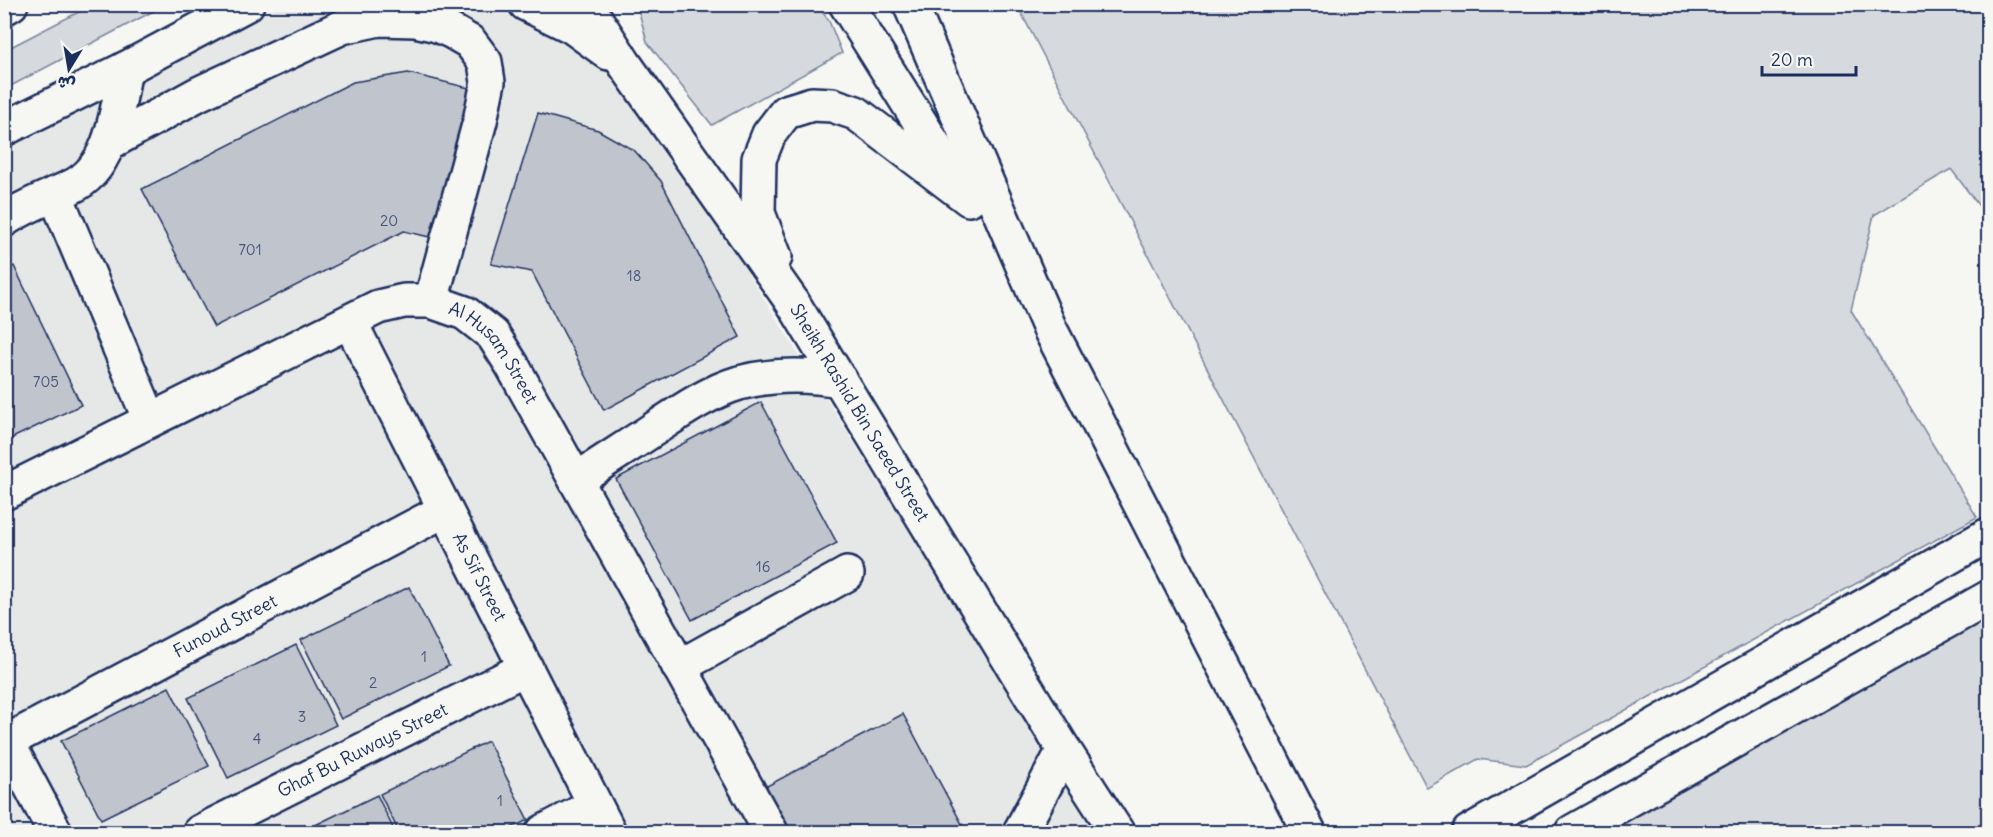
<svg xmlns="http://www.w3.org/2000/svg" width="1993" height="837" font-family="Delius,'Playpen Sans Arabic',sans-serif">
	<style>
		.built { fill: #e6e7e7 }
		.green { fill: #d6d9dd; stroke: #78849e; stroke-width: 1.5 }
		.building { fill: #c0c4cd; stroke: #1b2f5e; stroke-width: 1.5 }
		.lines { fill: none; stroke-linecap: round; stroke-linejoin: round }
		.minor-casing { stroke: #1b2f5e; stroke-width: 38 }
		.secondary-casing { stroke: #1b2f5e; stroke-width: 38 }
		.primary-casing { stroke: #1b2f5e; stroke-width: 38 }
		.minor { stroke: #f6f6f2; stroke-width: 33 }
		.secondary { stroke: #f6f6f2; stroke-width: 33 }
		.primary { stroke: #f6f6f2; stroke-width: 33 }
		.labels { text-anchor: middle; stroke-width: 6; stroke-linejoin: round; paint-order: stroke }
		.number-label { font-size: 15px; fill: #44547a }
		.street-label { font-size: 18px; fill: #1b2f5e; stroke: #f6f6f2 }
	</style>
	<rect width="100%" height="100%" fill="#f6f6f2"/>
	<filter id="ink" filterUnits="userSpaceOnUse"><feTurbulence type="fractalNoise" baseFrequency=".0167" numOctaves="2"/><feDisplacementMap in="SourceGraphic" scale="12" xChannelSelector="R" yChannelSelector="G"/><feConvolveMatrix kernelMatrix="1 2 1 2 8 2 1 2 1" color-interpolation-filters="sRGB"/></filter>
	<g filter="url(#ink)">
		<path class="built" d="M282 4 488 5 515 12 601 59 732 248 1098 832H5V146L239 28Z"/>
		<path class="green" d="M92 5H165L5 89V50Z
			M637 5H817L829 21 842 53 712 125 647 42Z
			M1017 5H1988V218L1951 169 1874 215 1851 310 1977 517 1526 765 1478 759 1427 788Z
			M1988 604V832H1573Z"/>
		<path class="building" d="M408 73 477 90 438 239 404 231 214 327 142 189 353 82Z
			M538 113 598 130 635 151 661 181 740 337 604 410 532 272 491 264Z
			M14 266 81 405 4 442V271Z
			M761 402 837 543 692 620 616 479Z
			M409 587 449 666 341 719 301 640Z
			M296 645 336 725 228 778 188 698Z
			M169 687 209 766 101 819 61 741Z
			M903 714 963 826 951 832H789L765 787Z
			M488 741 528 820 503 832H399L380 794Z
			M377 795 395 832H301Z"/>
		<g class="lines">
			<g class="minor-casing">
				<g id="minor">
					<path d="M109 143 198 94 342 27 379 19 415 20 437 25 451 31 470 42 485 62 488 82 480 121 431 301"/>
					<path d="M55 194 150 420"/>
					<path d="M4 220C26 205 48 198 71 187 113 168 117 109 125 69"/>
					<path id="s1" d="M350 322 609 832"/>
					<path d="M576 480C603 462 630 445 657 427 683 410 709 392 739 383 773 374 805 374 840 380"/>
					<path id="s2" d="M4 493 378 307 404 301H431L465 313 493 335 512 365 771 832"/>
					<path d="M679 667 847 574"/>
					<path d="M4 736 55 832"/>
					<path id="s3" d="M4 743 445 510"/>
					<path id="s4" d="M200 832 526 668"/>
					<path d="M543 832 595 805"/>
					<path d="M1020 832 1064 750"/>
					<path d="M1469 832 1988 535"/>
					<path d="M1572 832 1988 598"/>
				</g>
			</g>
			<g class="secondary-casing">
				<path id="secondary" d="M4 8 11 4
					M4 129 125 69 247 4"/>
			</g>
			<g class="primary-casing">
				<g id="primary">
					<path d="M526 4 573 27 609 53"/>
					<path id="s5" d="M586 4 624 63 793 303 1064 750 1117 832"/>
					<path d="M846 4 958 183"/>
					<path d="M910 4 1050 329 1309 832"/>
					<path d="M775 257 758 213 759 159 769 134 786 112 812 104 832 105 856 113 969 199"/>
				</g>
			</g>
			<use href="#minor" class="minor"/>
			<use href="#secondary" class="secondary"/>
			<use href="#primary" class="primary"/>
		</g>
	</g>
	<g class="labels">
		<g class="number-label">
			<text x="389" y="226">20</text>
			<text x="250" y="255">701</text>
			<text x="634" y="281">18</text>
			<text x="46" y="387">705</text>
			<text x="763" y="572">16</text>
			<text x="424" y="662">1</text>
			<text x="373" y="688">2</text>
			<text x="302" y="722">3</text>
			<text x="257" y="744">4</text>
			<text x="500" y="806">1</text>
		</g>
		<g class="street-label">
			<text dy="6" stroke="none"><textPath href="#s2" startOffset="556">Al Husam Street</textPath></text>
			<text dy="6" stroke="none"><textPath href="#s5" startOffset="492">Sheikh Rashid Bin Saeed Street</textPath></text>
			<text dy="6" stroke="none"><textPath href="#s1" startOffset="286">As Sif Street</textPath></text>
			<text dy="6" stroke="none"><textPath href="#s3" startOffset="250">Funoud Street</textPath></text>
			<text dy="6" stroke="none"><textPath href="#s4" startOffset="182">Ghaf Bu Ruways Street</textPath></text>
		</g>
	</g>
	<rect width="1993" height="837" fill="none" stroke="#f6f6f2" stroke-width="24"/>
	<rect x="12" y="12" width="1969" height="813" fill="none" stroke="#1b2f5e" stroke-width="2" filter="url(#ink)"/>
	<g transform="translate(69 69) rotate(191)" stroke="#f6f6f2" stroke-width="4.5" paint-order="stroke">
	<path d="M0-4.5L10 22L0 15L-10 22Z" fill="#1b2f5e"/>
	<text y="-9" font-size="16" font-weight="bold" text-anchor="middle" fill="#1b2f5e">ش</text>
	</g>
	<path d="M1762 66v9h94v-9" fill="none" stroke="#1b2f5e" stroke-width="3"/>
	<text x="1771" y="66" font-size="18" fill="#1b2f5e" stroke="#f6f6f2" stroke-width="4.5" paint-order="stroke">20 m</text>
</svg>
